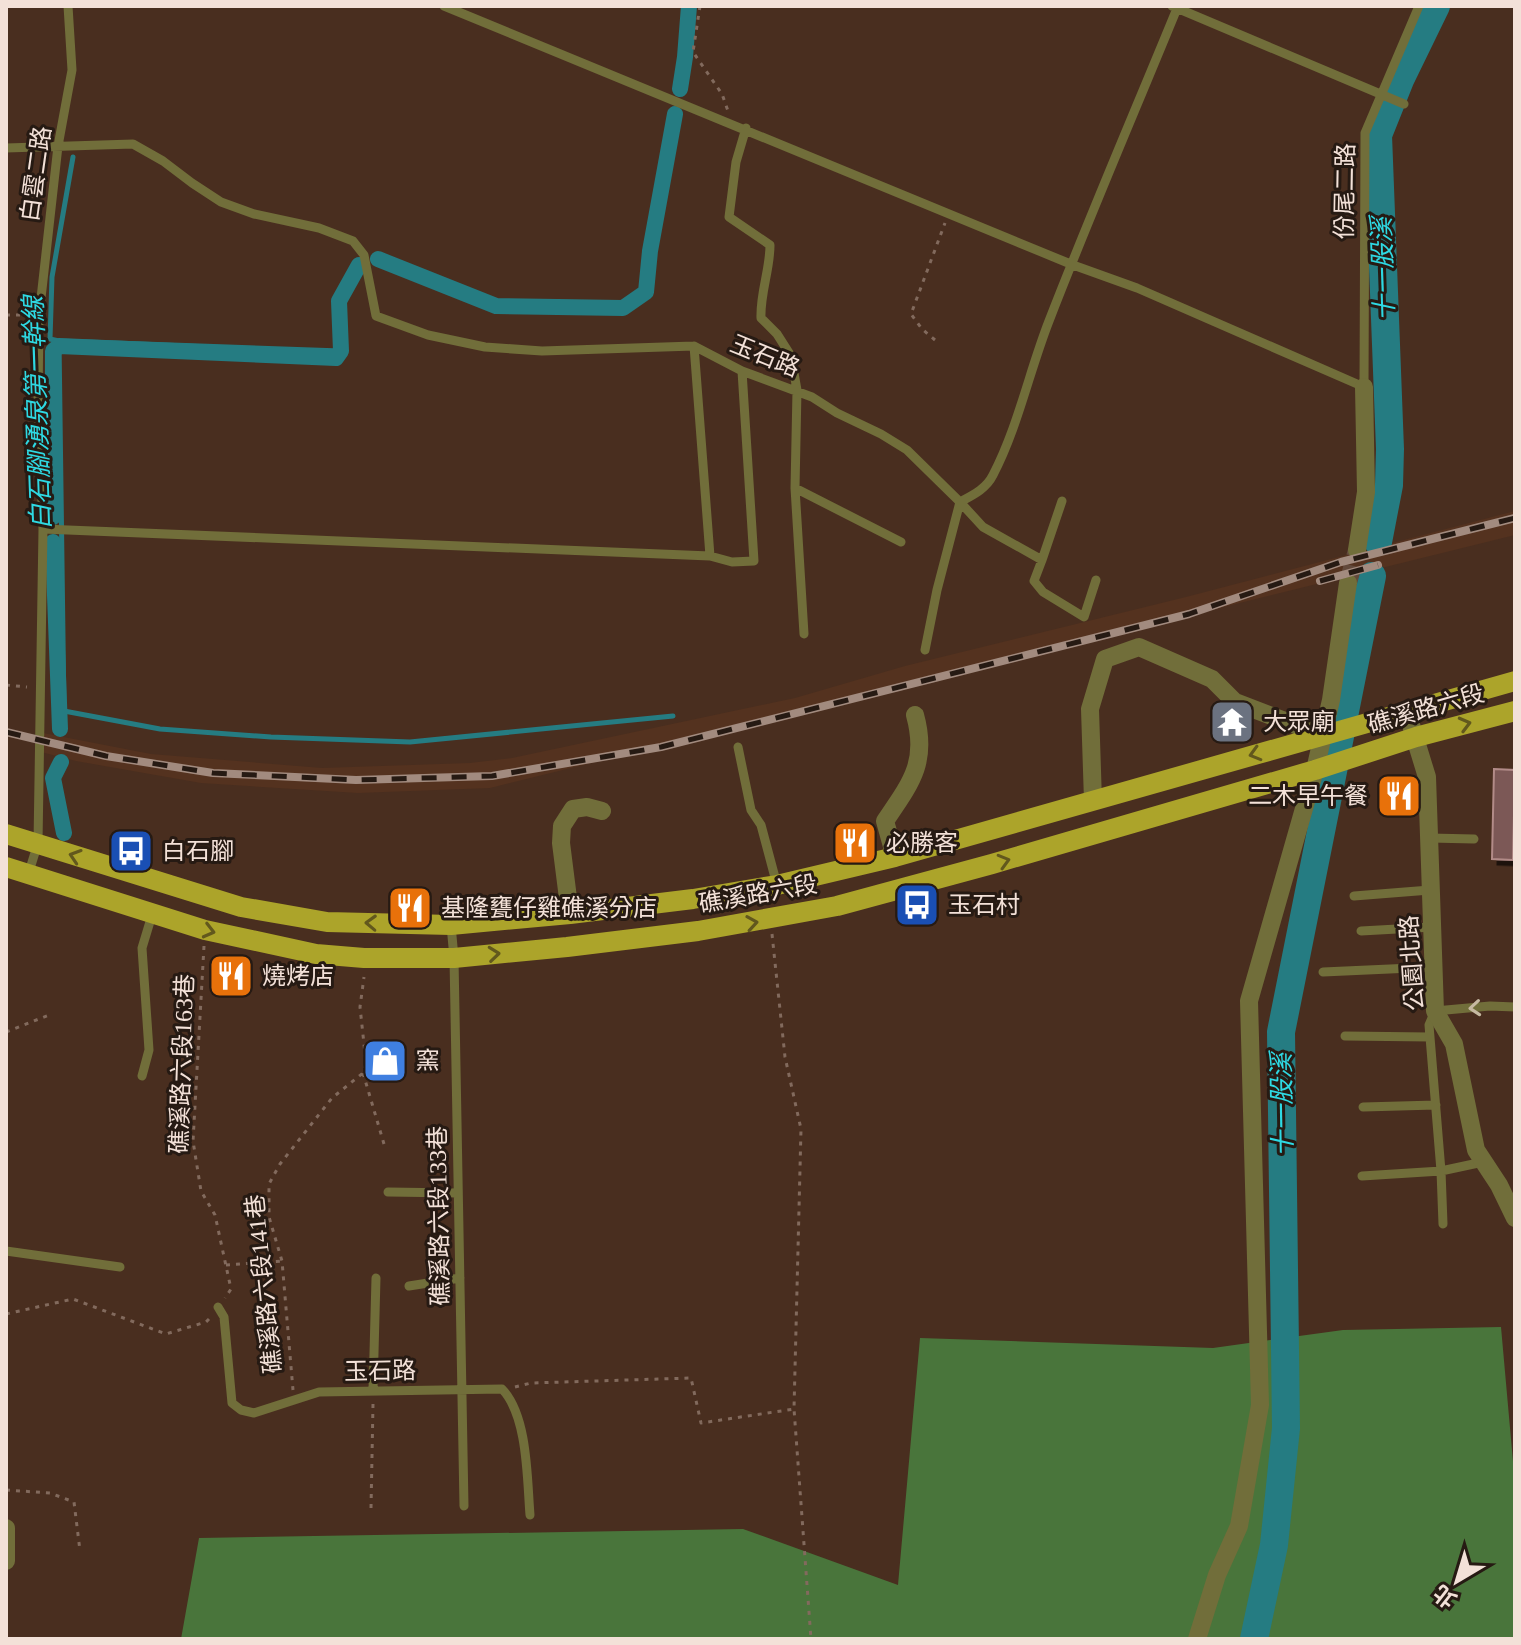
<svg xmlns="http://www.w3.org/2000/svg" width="1521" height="1645" font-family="'Times New Roman','Noto Sans TC',serif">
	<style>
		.built { fill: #54321f }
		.forest { fill: #49753b }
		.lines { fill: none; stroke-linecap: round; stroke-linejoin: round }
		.stream { stroke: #257c82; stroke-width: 5 }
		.canal { stroke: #257c82; stroke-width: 16 }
		.river { stroke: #257c82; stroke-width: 28 }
		.building { fill: #7c5856; stroke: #b28b88; stroke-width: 2; filter: url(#shadow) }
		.minor-tunnel { stroke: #62493b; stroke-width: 18; stroke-dasharray: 18 9; stroke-linecap: butt }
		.path { stroke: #826a5d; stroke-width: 3; stroke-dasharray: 4 6; stroke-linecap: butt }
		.service { stroke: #716e3a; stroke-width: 9 }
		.minor { stroke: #716e3a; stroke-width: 18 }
		.primary { stroke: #aca42a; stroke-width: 20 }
		.rail-casing { stroke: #a28b7f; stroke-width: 8 }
		.rail { stroke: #261a13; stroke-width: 5; stroke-dasharray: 15; stroke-linecap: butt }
		.oneway { stroke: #62581d }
		.oneway2 { stroke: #c6b9a1 }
		.labels { text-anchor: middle; stroke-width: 6; stroke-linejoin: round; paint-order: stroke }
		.street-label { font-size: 24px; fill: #f3e1d8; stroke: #261a13 }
		.poi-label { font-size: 24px; fill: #f3e1d8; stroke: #261a13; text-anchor: start }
		.water-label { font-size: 26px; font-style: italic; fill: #2ed9e3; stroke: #261a13 }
	</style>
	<defs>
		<filter id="shadow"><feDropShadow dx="5.5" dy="5.5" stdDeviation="0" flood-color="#0009"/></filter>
	</defs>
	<rect width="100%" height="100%" fill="#492e1f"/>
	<path class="built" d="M1515 511V535L490 788 358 793 201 783 76 761 41 752 43 733 151 754 322 768 470 763 512 758 795 698 905 666 1186 597Z"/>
	<path class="forest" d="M1501 1327 1515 1484V1639H181L199 1538 743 1529 898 1585 920 1338 1213 1348 1343 1330Z"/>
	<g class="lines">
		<path class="stream" d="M59 341 341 351
			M64 711 160 729 271 737 410 742 673 716
			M59 713 64 711 59 341 50 339 52 277 73 157"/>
		<path class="canal" d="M680 89 685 57 689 6
			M378 259 496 306 623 308 646 292 650 251 675 114
			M53 517V351L59 346 336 358 341 351 339 301 359 265
			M53 542 60 729
			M61 762 53 778 64 833"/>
		<path class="river" d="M1378 542 1389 485 1390 449 1378 135 1400 80 1436 6
			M1254 1639 1274 1545 1286 1428 1281 1032 1372 576"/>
	</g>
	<path class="building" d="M1230 713 1244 718 1245 729 1221 732 1219 715Z
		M1494 769 1515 770 1513 860 1492 859Z"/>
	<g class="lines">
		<path class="minor-tunnel" d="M1348 583 1357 550"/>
		<path class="path" d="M700 6 693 52 722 94 728 111
			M6 315H27
			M935 340 922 329 911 314 945 223
			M6 685 27 687
			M772 934 785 1057 801 1129 794 1409 811 1639
			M204 946 193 1141 201 1191 215 1215 231 1289 225 1298
			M6 1032 49 1015
			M363 1073 384 1144
			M226 1265 282 1261
			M6 1314 73 1299 166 1334 206 1322 211 1317
			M515 1387 531 1383 691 1378 701 1423 794 1409
			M293 1390 282 1261 269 1217V1184L280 1164 332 1098 363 1073 366 1063 360 1007 364 977
			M6 1490 50 1493 74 1502 80 1551
			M371 1508 373 1404"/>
		<path class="service" d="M444 6 1073 265 1137 288 1364 387 1365 133 1419 6
			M1172 6 1404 104
			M746 128 736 162 729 217 770 245C770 270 760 293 761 318L777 334 791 356 797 390 795 488 804 634
			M6 148 133 144 163 161 192 183 221 202 254 214 319 228 353 241 364 255 376 316 428 335 485 347 542 351 694 346 742 371 812 397 837 413 881 434 907 450 960 502C973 495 986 489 993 475 1018 427 1029 372 1049 321 1090 215 1135 111 1178 6
			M795 488 901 542
			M960 502 983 527 1042 560 1034 581 1043 592 1084 617 1096 580
			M43 529 710 556 694 346
			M710 556 732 562 754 561 742 371
			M1042 560 1062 501
			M925 650 937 590 960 502
			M738 747 751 810 761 825 777 885
			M1430 838 1474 839
			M28 875 38 843 43 529 38 399 39 316 58 146 72 70 68 6
			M1354 896 1430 890
			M451 925 454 958 464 1506
			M1361 931 1433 927
			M1323 972 1434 967
			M1345 1036 1430 1037
			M142 1076 149 1050 142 948 152 915
			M1363 1107 1436 1105
			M1362 1176 1441 1171 1483 1162
			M388 1192 458 1193
			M1443 1224 1441 1171 1429 1025 1435 1011 1490 1006 1515 1007
			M6 1251 120 1267
			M409 1286 460 1278
			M218 1307 224 1317 232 1403 241 1410 254 1413 319 1392 502 1389C528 1416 527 1479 530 1515
			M373 1390 376 1278"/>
		<path class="minor" d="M1357 550 1366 492 1364 387
			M1407 712 1427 777 1435 1011 1454 1044 1476 1150 1499 1185 1515 1218
			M1093 801 1090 709 1105 659 1139 647 1212 679 1235 702 1322 735
			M895 857 885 821C911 783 928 762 915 715
			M570 914 561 843 562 826 573 809 587 807 602 811
			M6 1528V1561
			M1197 1639 1217 1575 1239 1526 1260 1405 1249 1001 1315 770 1331 700 1348 583"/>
		<path class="primary" d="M6 834 241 907 327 922 451 925 570 914 693 899 777 885 895 857 1515 681
			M6 867 205 930 316 954 364 958H454L567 947 698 931 837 906 992 864 1315 770 1416 737 1515 711"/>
		<g class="rail-casing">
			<path id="rail" d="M1320 581 1378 565
				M6 732 106 756 213 773 356 780 492 776 661 747 1189 614 1341 562 1515 518"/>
		</g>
		<use href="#rail" class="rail"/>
	</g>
	<defs><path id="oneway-chevron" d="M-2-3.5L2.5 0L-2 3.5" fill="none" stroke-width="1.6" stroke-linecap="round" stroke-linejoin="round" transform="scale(2)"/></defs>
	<g class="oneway">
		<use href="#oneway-chevron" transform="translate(1465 724) rotate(-15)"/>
		<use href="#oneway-chevron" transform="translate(1255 754) rotate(164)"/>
		<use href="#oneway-chevron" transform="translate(75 856) rotate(-162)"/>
		<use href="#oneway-chevron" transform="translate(1004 861) rotate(-16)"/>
		<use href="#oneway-chevron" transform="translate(371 923) rotate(-178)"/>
		<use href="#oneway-chevron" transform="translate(752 923) rotate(-9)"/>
		<use href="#oneway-chevron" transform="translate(209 931) rotate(14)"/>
		<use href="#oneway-chevron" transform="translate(494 954) rotate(-6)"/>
	</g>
	<use class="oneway2" href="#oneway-chevron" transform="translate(1475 1008) rotate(175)"/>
	<defs>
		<g id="temple-square" transform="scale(2.3)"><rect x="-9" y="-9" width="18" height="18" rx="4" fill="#6b7280" stroke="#261a13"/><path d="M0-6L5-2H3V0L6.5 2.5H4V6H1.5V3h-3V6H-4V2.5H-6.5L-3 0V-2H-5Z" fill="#fff"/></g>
		<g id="restaurant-square" transform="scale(2.3)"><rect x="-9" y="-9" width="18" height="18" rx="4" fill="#e8710a" stroke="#261a13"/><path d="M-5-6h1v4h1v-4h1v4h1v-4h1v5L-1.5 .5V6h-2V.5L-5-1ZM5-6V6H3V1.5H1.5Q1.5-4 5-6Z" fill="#fff"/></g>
		<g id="bus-square" transform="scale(2.3)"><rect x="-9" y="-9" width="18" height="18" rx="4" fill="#1a4fb4" stroke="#261a13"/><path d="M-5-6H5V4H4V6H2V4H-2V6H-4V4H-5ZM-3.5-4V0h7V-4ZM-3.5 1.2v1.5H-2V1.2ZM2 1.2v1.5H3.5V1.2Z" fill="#fff"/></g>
		<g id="shop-square" transform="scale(2.3)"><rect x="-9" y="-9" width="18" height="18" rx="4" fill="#3f7fe0" stroke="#261a13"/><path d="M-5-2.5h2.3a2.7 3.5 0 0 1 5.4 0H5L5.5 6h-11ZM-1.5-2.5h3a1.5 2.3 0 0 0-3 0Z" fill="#fff"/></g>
	</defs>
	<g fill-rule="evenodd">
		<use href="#temple-square" x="1232" y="722"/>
		<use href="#restaurant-square" x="1399" y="796"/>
		<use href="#restaurant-square" x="855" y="843"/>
		<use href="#bus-square" x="131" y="851"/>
		<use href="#bus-square" x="917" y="905"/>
		<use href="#restaurant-square" x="410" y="908"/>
		<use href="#restaurant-square" x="231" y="976"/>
		<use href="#shop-square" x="385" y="1061"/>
	</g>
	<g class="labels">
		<g class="street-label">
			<text transform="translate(36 174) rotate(-82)" y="8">白雲二路</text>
			<text transform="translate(1345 191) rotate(-89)" y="8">份尾二路</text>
			<text transform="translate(765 356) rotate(22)" y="8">玉石路</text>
			<text transform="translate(1426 709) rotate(-16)" y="8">礁溪路六段</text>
			<text transform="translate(758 894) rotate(-10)" y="8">礁溪路六段</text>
			<text transform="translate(1412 963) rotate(-94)" y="8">公園北路</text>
			<text transform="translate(182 1064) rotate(-88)" y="8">礁溪路六段163巷</text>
			<text transform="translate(439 1216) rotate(-91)" y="8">礁溪路六段133巷</text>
			<text transform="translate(264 1284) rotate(-96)" y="8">礁溪路六段141巷</text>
			<text transform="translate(380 1371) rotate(-1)" y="8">玉石路</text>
		</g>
		<g class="poi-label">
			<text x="1263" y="730">大眾廟</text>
			<text x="1368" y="804" text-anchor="end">二木早午餐</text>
			<text x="886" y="851">必勝客</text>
			<text x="162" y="859">白石腳</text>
			<text x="948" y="913">玉石村</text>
			<text x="441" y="916">基隆甕仔雞礁溪分店</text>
			<text x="262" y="984">燒烤店</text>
			<text x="416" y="1069">窯</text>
		</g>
		<g class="water-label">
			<text transform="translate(1383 269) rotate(-92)" y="9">十一股溪</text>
			<text transform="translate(37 413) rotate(-92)" y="9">白石腳湧泉第一幹線</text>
			<text transform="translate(1282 1105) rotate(-91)" y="9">十一股溪</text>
		</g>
	</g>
	<rect width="1521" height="1645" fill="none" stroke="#f3e1d8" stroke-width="16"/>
	<g transform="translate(1457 1581) rotate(218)" stroke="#261a13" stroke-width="6" paint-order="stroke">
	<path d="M0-6L14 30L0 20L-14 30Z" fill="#f3e1d8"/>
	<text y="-12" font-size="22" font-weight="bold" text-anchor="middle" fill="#f3e1d8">北</text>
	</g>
</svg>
